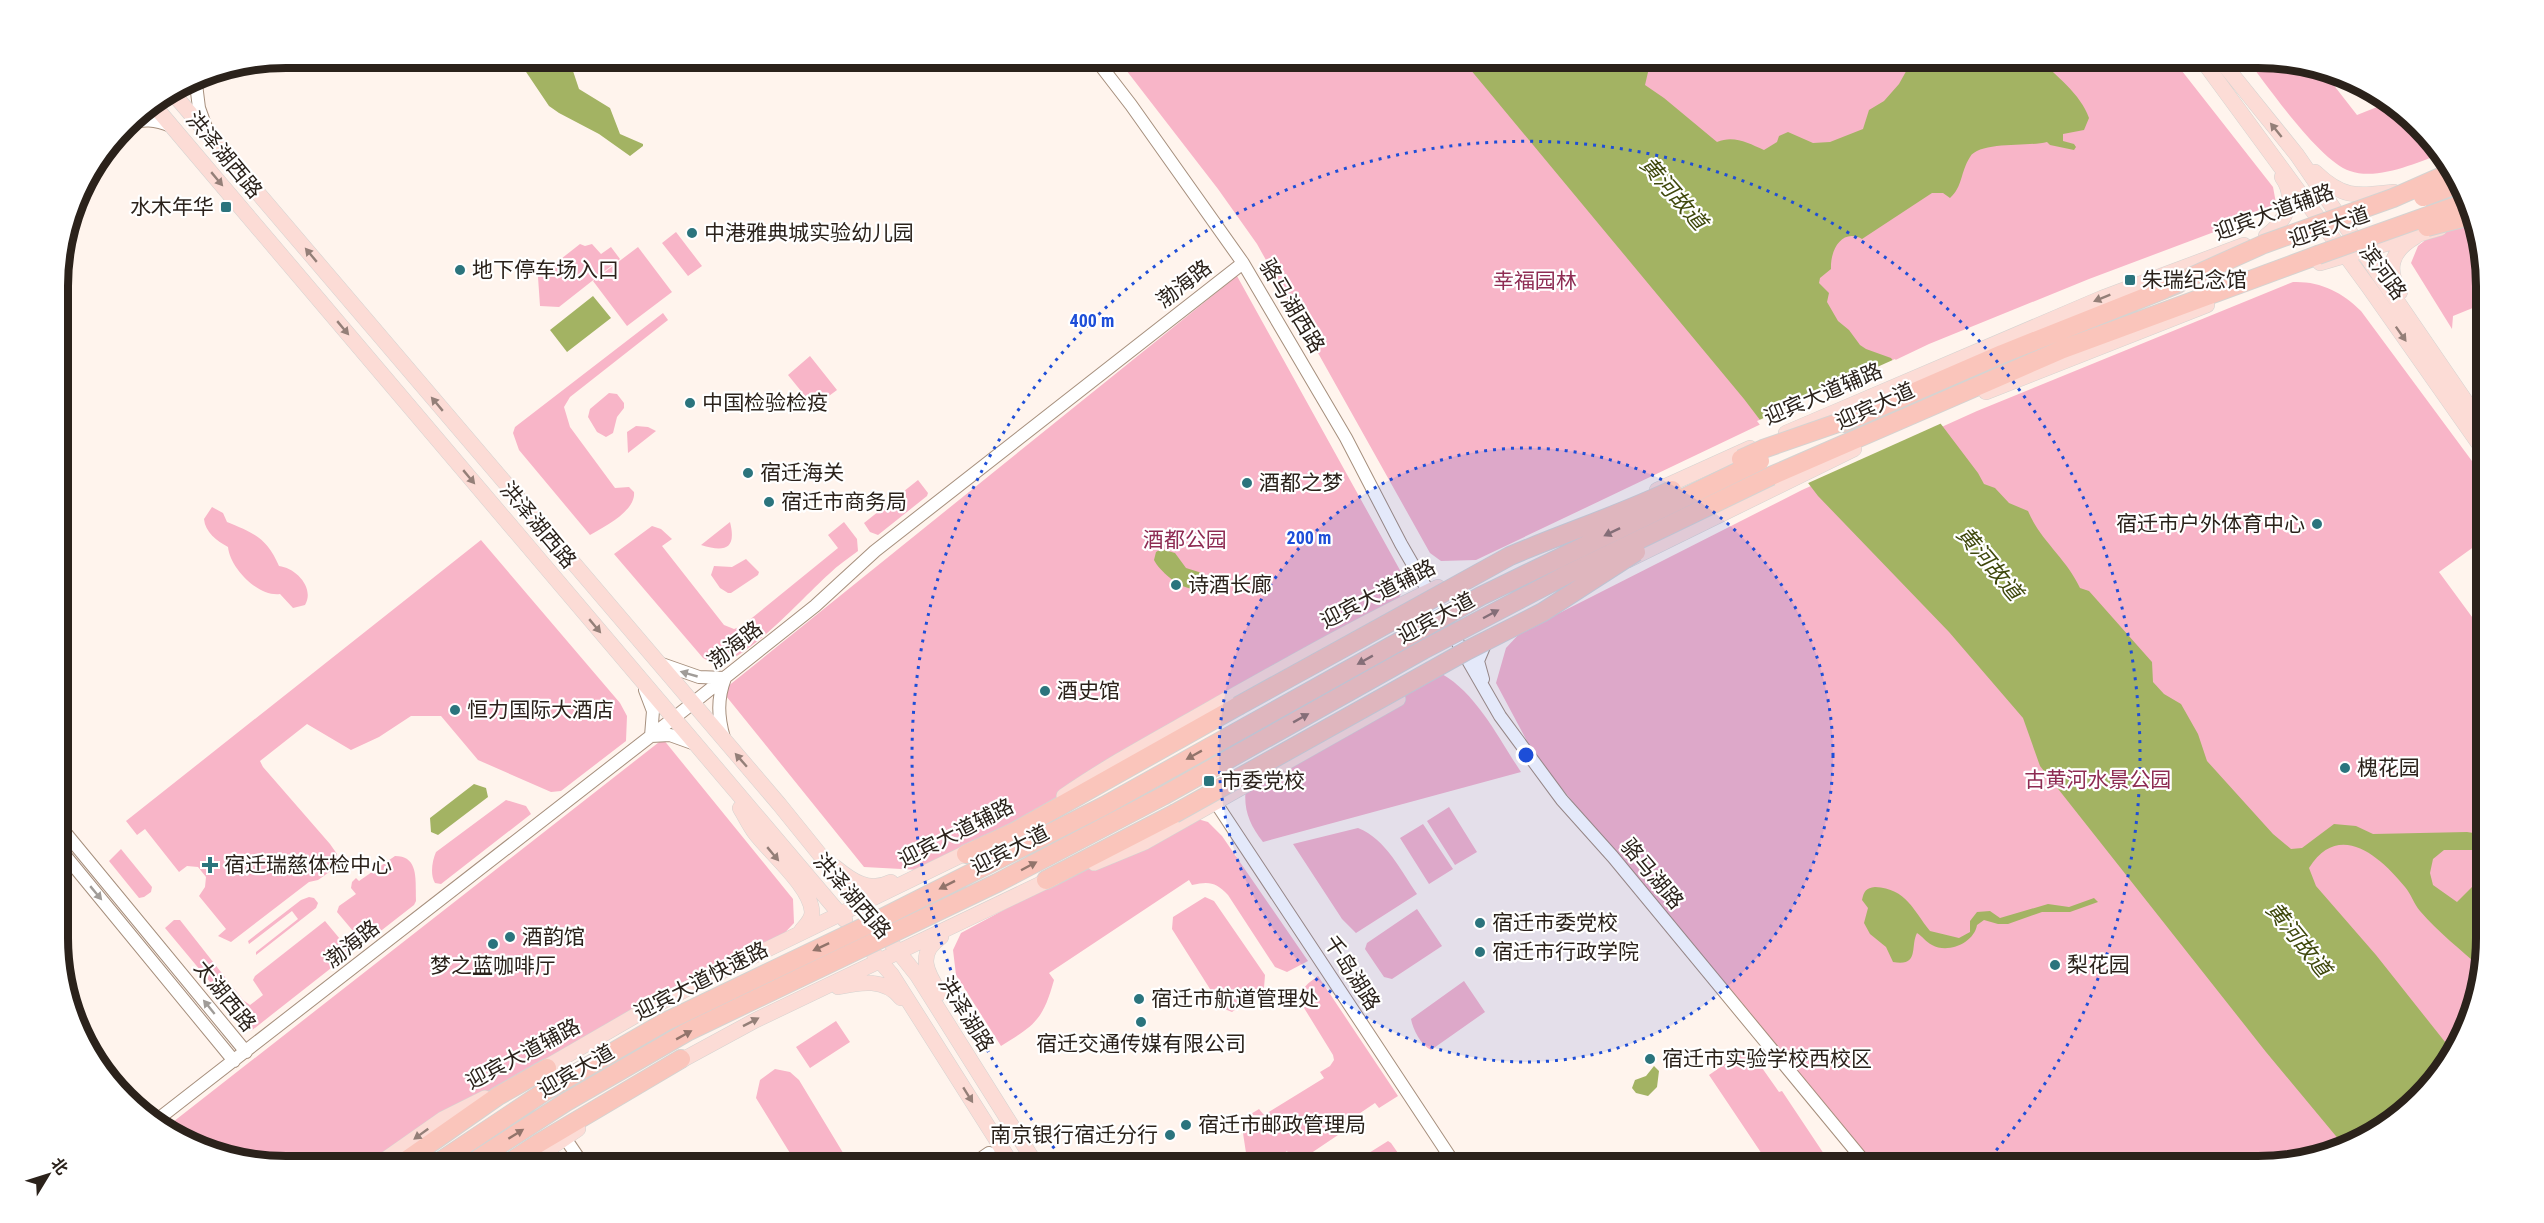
<svg xmlns="http://www.w3.org/2000/svg" width="2544" height="1223" font-family="'Roboto Condensed','Noto Sans SC',sans-serif">
	<style>
		.green { fill: #f8b5c8 }
		.water { fill: #a3b363 }
		.pier { fill: #fff4ed }
		.lines { fill: none; stroke-linecap: round; stroke-linejoin: round }
		.minor-casing { stroke: #a68f7d; stroke-width: 14 }
		.major-casing { stroke: #d5d3d1; stroke-width: 16 }
		.highway-casing { stroke: #d5d3d1; stroke-width: 20 }
		.minor { stroke: #fff; stroke-width: 12 }
		.major { stroke: #fcdcd6; stroke-width: 15 }
		.highway { stroke: #fac5bb; stroke-width: 18 }
		.highway-bridge-casing { stroke: #d5d3d1; stroke-width: 20; stroke-linecap: butt }
		.highway-bridge { stroke: #fac5bb; stroke-width: 18 }
		.oneway { fill: #947f78 }
		.oneway2 { fill: #92746b }
		.oneway3 { fill: #a09c98 }
		.ring { fill: none; stroke: #1d4ed8; stroke-width: 3; stroke-dasharray: 3 6 }
		.poi-dot { fill: #2b747d; stroke: #fff; stroke-width: 2 }
		.labels { text-anchor: middle; stroke-width: 4.5; stroke-linejoin: round; paint-order: stroke }
		.street-label { font-size: 21px; fill: #2b221b; stroke: #fff }
		.poi-label { font-size: 21px; fill: #2b221b; stroke: #fff; text-anchor: start }
		.park-label { font-size: 21px; fill: #8e2c53; stroke: #fff }
		.water-label { font-size: 22px; font-style: italic; fill: #3f480c; stroke: #fff }
		.rim { fill: none; stroke: #2b221b; stroke-width: 8 }
		.centre { fill: #1d4ed8; stroke: #fff; stroke-width: 3 }
		.ring-label { font-size: 18px; text-anchor: middle; font-weight: bold; fill: #1d4ed8; stroke: #fff; stroke-width: 4.5; stroke-linejoin: round; paint-order: stroke }
	</style>
	<rect width="100%" height="100%" fill="#fff4ed"/>
	<path class="green" d="M1116 57H2171L2273 187 2276 203 2262 214 2089 279 1929 344 1476 560 1441 561 1430 553 1257 244 1218 189Z
		M2245 57H2259L2322 70 2357 115 2392 101 2440 147 2444 153C2418 162 2378 181 2350 171 2319 161 2267 85 2245 57Z
		M2476 222 2485 256V303L2453 316 2452 329 2411 263 2418 246 2428 238Z
		M676 232 702 266 688 276 662 243Z
		M580 244 585 246 592 244 601 254 611 247 620 259 559 307 540 306 538 277Z
		M638 247 672 292 627 326 593 281Z
		M1237 276 1406 581 1389 623 1085 796 920 870 864 867 722 691Z
		M2293 282C2320 281 2342 292 2361 311L2486 480V538L2439 572 2486 636V674L2474 684 2486 701 2487 938 2469 1026 2431 1088 2386 1127 2333 1154 2273 1166H1871L1550 774 1527 741 1496 683 1506 648 1520 633 1802 490 1977 411Z
		M663 313 668 320 570 397 564 407 570 427 615 488 629 487 634 492C636 511 604 527 590 535L519 450 513 433 515 427Z
		M810 356 837 390 814 407 788 375Z
		M609 393 617 394 624 403V408L617 417 613 433 606 437 597 432 588 417 590 409Z
		M636 426 648 427 656 431 628 453 627 432Z
		M918 480 928 493 927 496 878 535 870 532 864 523Z
		M212 507 223 513 227 522C254 533 267 538 279 566 296 568 315 588 305 605L293 608 280 594C258 597 230 568 228 547 217 541 205 532 204 519Z
		M730 522C737 550 724 552 701 545Z
		M844 522 857 539 858 551C849 558 838 565 829 574 802 598 750 658 716 665L703 658 614 554 652 526 661 529 672 539 662 546 724 625 734 629 742 626 838 548 828 535Z
		M481 540 620 703 627 716 626 741 561 791 551 792 478 760 441 716H411L379 737 351 750 307 724 260 761 263 767 330 844 337 854 335 868 318 880 309 882 231 942 218 936 226 929 199 896 205 887 206 877 198 867 187 866 179 872 145 829 137 835 126 821Z
		M746 559 759 572 758 575 731 593H728L720 588 711 575 714 566 732 567Z
		M1442 674C1477 694 1499 739 1521 772L1263 842C1249 824 1243 809 1246 786Z
		M663 739 793 899 794 923 778 940 391 1166H285L197 1148 164 1129Z
		M506 800 526 806 531 814 441 884 435 883C430 875 432 861 436 852Z
		M1449 807 1477 852 1455 865 1427 821Z
		M1194 818 1208 822 1222 836 1308 961 1287 972 1275 967 1228 895C1216 882 1209 881 1192 885L1189 880 1049 973 1054 980C1043 1020 1035 1025 1001 1046L956 975 953 950 961 933 1168 821Z
		M1423 824 1453 869 1429 884 1400 838Z
		M1358 828C1386 839 1401 871 1417 894L1356 933 1342 919 1293 844Z
		M121 849 152 887 151 892 144 897 139 898 109 861Z
		M395 856C420 856 415 882 416 901L414 905 364 944 337 912 339 906 356 894 351 888 352 882 356 878 359 881Z
		M309 897 314 898 318 903 316 908 256 955V952L298 919 292 911 249 944 248 941 301 900Z
		M1205 897 1214 901 1265 975 1264 988 1232 1012 1222 1008 1172 929 1173 917Z
		M1417 909 1442 946 1392 979 1384 977 1365 949 1367 943Z
		M174 920H180L243 1000 250 1005 263 995 253 980 255 976 325 921 340 939 349 954 251 1031 165 928Z
		M1318 976 1398 1096 1379 1108 1375 1103 1335 1130 1338 1135 1295 1164 1287 1151 1265 1166H1248L1241 1120 1259 1109 1264 1115 1324 1078 1320 1072 1330 1066 1334 1060 1333 1055 1301 1003C1300 988 1307 984 1318 976Z
		M1464 981 1485 1012 1431 1050C1421 1045 1413 1030 1411 1019Z
		M836 1021 850 1042 810 1068 796 1047Z
		M1748 1048 1779 1092 1782 1091 1832 1166H1770L1709 1075Z
		M775 1069 790 1072 799 1080 851 1166H798L756 1098 760 1080Z
		M1388 1141 1391 1143 1407 1166H1354L1356 1161Z"/>
	<path class="water" d="M516 57H556L571 65 579 89 610 108 620 134 643 144V146L630 156 599 134 559 113 549 106Z
		M1460 57 1643 59 1649 68 1645 85 1664 98 1717 142C1734 135 1748 143 1764 150L1777 142 1779 136 1788 132 1813 143 1830 142 1863 129 1869 110 1884 101 1899 84 1914 57H2037C2055 75 2081 94 2089 118L2084 130 2063 134V141L2074 144 2076 147 2074 150 2050 145 2047 142C2028 147 1980 141 1970 157 1960 173 1963 186 1950 198L1943 193H1932L1862 239C1842 228 1830 250 1831 269L1820 278 1819 283 1829 293 1827 302 1838 321 1849 330 1860 345 1866 349 1891 358 1978 473 1984 484 1995 488 2009 503 2028 511C2040 540 2067 559 2080 588L2089 591 2152 662 2153 682 2164 694 2181 704 2198 734 2207 761 2273 834 2291 849 2302 848 2334 824 2356 826 2373 834 2467 832 2487 835V850H2444L2433 859 2430 873 2433 885 2457 902 2474 885 2487 882V938L2481 968C2461 950 2438 932 2420 911 2414 904 2411 894 2405 887 2380 856 2339 820 2309 868L2316 886 2376 955 2453 1052 2431 1088 2386 1127 2345 1147 2266 1052 2040 766 2023 718 1949 632 1818 496 1744 399Z
		M593 296 611 318 567 352 550 330Z
		M1161 549 1175 553 1186 568 1202 573 1206 579C1196 604 1161 574 1154 560L1156 552Z
		M474 784 486 788 488 797 438 835 431 832 430 818Z
		M1875 887C1907 889 1913 910 1930 931L1959 938 1970 932V921L1977 912 1990 911 2000 918 2048 904 2069 907 2094 898 2098 902 2070 912H2042L2008 924H1998L1984 920 1977 925C1974 943 1948 954 1932 945 1926 942 1922 936 1917 933 1910 946 1920 967 1893 962L1886 947 1870 934 1864 923 1868 908 1862 900C1864 891 1866 888 1875 887Z
		M1654 1066 1659 1071 1657 1087 1648 1096 1636 1093 1632 1088 1635 1080 1646 1076Z"/>
	<path class="pier" d="M1895 359 1942 423 1806 484 1757 421Z"/>
	<g class="lines">
		<g class="minor-casing">
			<path id="minor" d="M1094 57 1131 105 1243 263 1346 438 1401 544 1500 716 1562 800 1613 857 1868 1166
				M195 76 199 108 207 130
				M129 121 148 106
				M126 124C143 119 155 119 171 126
				M659 663 699 677 725 678C717 699 718 717 724 738
				M1483 679 1478 661 1486 642
				M645 690 653 711 651 736 670 735 695 744
				M1216 803 1456 1166
				M59 825 246 1052
				M59 848 234 1061
				M153 1123 674 718 815 606 875 551 1243 263
				M565 1138 584 1166
				M970 1166 989 1153"/>
		</g>
		<g class="major-casing">
			<path id="major" d="M2200 57 2368 286 2486 454
				M2218 57 2297 155 2486 431
				M171 91 779 804 917 975 1037 1166
				M152 103 845 920
				M2315 172C2343 199 2357 196 2394 192
				M2266 236C2285 222 2298 199 2282 177
				M2320 263 2440 228
				M2400 292C2386 269 2391 251 2415 237
				M1986 392 2207 305
				M1786 433 2102 298 2244 245
				M1657 490 1750 448
				M1628 560 1854 449
				M1064 796C1113 762 1165 735 1217 705 1290 664 1362 623 1438 587
				M740 808C745 816 749 825 755 833 769 852 811 887 812 912 812 920 806 925 801 931
				M1094 863 1145 842 1398 699
				M835 867C852 881 869 893 891 882
				M874 954 892 975 1013 1166
				M838 987C861 982 885 978 901 998
				M940 993C927 973 916 954 941 937
				M673 1065 756 1020 1055 877
				M538 1072 640 1013 708 978 976 848
				M376 1166 443 1119 485 1098
				M524 1166 578 1129"/>
		</g>
		<g class="highway-casing">
			<path id="highway" d="M1843 423 2002 354 2178 284
				M1771 476 2063 349 2318 255
				M966 854 1014 832 1238 706
				M1046 880 1174 814
				M398 1166 498 1096 547 1068
				M504 1166 539 1143 681 1059"/>
		</g>
		<use href="#minor" class="minor"/>
		<use href="#major" class="major"/>
		<use href="#highway" class="highway"/>
		<g class="highway-bridge-casing">
			<path id="highway-bridge" d="M2423 197 2461 183
				M2427 227 2474 215
				M2318 255 2470 201
				M2164 289 2264 244 2393 198 2454 171
				M1741 459 1763 449 1855 417
				M1238 706 1510 556C1564 533 1619 515 1672 490
				M1174 814 1468 650 1543 612 1636 552
				M433 1166 547 1090 665 1022 874 922 1104 806 1481 596 1760 461
				M467 1166 566 1102 687 1032 997 883 1163 796 1423 650 1568 574 1771 476"/>
		</g>
		<use href="#highway-bridge" class="highway-bridge"/>
	</g>
	<defs><path id="oneway-solid" d="M-6-.8H1V-3.2L6.5 0L1 3.2V.8H-6Z" transform="scale(1.5)"/></defs>
	<g class="oneway">
		<use href="#oneway-solid" transform="translate(2276 130) rotate(-129)"/>
		<use href="#oneway-solid" transform="translate(217 179) rotate(50)"/>
		<use href="#oneway-solid" transform="translate(311 255) rotate(-130)"/>
		<use href="#oneway-solid" transform="translate(2102 298) rotate(158)"/>
		<use href="#oneway-solid" transform="translate(343 328) rotate(50)"/>
		<use href="#oneway-solid" transform="translate(2401 334) rotate(55)"/>
		<use href="#oneway-solid" transform="translate(437 404) rotate(-130)"/>
		<use href="#oneway-solid" transform="translate(469 477) rotate(50)"/>
		<use href="#oneway-solid" transform="translate(595 626) rotate(50)"/>
		<use href="#oneway-solid" transform="translate(741 760) rotate(-131)"/>
		<use href="#oneway-solid" transform="translate(773 854) rotate(50)"/>
		<use href="#oneway-solid" transform="translate(751 1022) rotate(-27)"/>
		<use href="#oneway-solid" transform="translate(968 1095) rotate(58)"/>
		<use href="#oneway-solid" transform="translate(421 1134) rotate(144)"/>
	</g>
	<g class="oneway2">
		<use href="#oneway-solid" transform="translate(1612 532) rotate(154)"/>
		<use href="#oneway-solid" transform="translate(1491 614) rotate(-28)"/>
		<use href="#oneway-solid" transform="translate(1365 660) rotate(151)"/>
		<use href="#oneway-solid" transform="translate(1301 718) rotate(-29)"/>
		<use href="#oneway-solid" transform="translate(1194 755) rotate(151)"/>
		<use href="#oneway-solid" transform="translate(1029 866) rotate(-28)"/>
		<use href="#oneway-solid" transform="translate(947 885) rotate(153)"/>
		<use href="#oneway-solid" transform="translate(821 947) rotate(155)"/>
		<use href="#oneway-solid" transform="translate(684 1035) rotate(-29)"/>
		<use href="#oneway-solid" transform="translate(516 1134) rotate(-32)"/>
	</g>
	<g class="oneway3">
		<use href="#oneway-solid" transform="translate(689 674) rotate(-164)"/>
		<use href="#oneway-solid" transform="translate(96 893) rotate(50)"/>
		<use href="#oneway-solid" transform="translate(209 1007) rotate(-129)"/>
	</g>
	<circle cx="1526" cy="755" r="307" fill="#1d4ed8" fill-opacity=".12"/>
	<g class="ring">
		<circle cx="1526" cy="755" r="307"/>
		<path d="M1066 1162A614 614 0 1 1 1986 1162"/>
	</g>
	<g class="poi-dot">
		<rect x="220" y="201" width="12" height="12" rx="3"/>
		<circle cx="692" cy="233" r="6"/>
		<circle cx="460" cy="270" r="6"/>
		<rect x="2124" y="274" width="12" height="12" rx="3"/>
		<circle cx="690" cy="403" r="6"/>
		<circle cx="748" cy="473" r="6"/>
		<circle cx="1247" cy="483" r="6"/>
		<circle cx="769" cy="502" r="6"/>
		<circle cx="2317" cy="524" r="6"/>
		<circle cx="1176" cy="585" r="6"/>
		<circle cx="1045" cy="691" r="6"/>
		<circle cx="455" cy="710" r="6"/>
		<circle cx="2345" cy="768" r="6"/>
		<rect x="1203" y="775" width="12" height="12" rx="3"/>
		<path d="M207 856h6v6h6v6h-6v6h-6v-6h-6v-6h6z"/>
		<circle cx="1480" cy="923" r="6"/>
		<circle cx="510" cy="937" r="6"/>
		<circle cx="493" cy="944" r="6"/>
		<circle cx="1480" cy="952" r="6"/>
		<circle cx="2055" cy="965" r="6"/>
		<circle cx="1139" cy="999" r="6"/>
		<circle cx="1141" cy="1022" r="6"/>
		<circle cx="1650" cy="1059" r="6"/>
		<circle cx="1186" cy="1125" r="6"/>
		<circle cx="1170" cy="1135" r="6"/>
	</g>
	<g class="labels">
		<g class="street-label">
			<text transform="translate(224 155) rotate(50)" y="7">洪泽湖西路</text>
			<text transform="translate(2274 212) rotate(-20)" y="7">迎宾大道辅路</text>
			<text transform="translate(2329 227) rotate(-19)" y="7">迎宾大道</text>
			<text transform="translate(2383 272) rotate(54)" y="7">滨河路</text>
			<text transform="translate(1184 284) rotate(-38)" y="7">渤海路</text>
			<text transform="translate(1292 306) rotate(59)" y="7">骆马湖西路</text>
			<text transform="translate(1823 394) rotate(-23)" y="7">迎宾大道辅路</text>
			<text transform="translate(1875 406) rotate(-24)" y="7">迎宾大道</text>
			<text transform="translate(538 525) rotate(50)" y="7">洪泽湖西路</text>
			<text transform="translate(1378 594) rotate(-27)" y="7">迎宾大道辅路</text>
			<text transform="translate(1436 618) rotate(-28)" y="7">迎宾大道</text>
			<text transform="translate(735 645) rotate(-38)" y="7">渤海路</text>
			<text transform="translate(956 833) rotate(-27)" y="7">迎宾大道辅路</text>
			<text transform="translate(1010 850) rotate(-27)" y="7">迎宾大道</text>
			<text transform="translate(1652 874) rotate(50)" y="7">骆马湖路</text>
			<text transform="translate(852 896) rotate(49)" y="7">洪泽湖西路</text>
			<text transform="translate(352 944) rotate(-38)" y="7">渤海路</text>
			<text transform="translate(1352 973) rotate(57)" y="7">千岛湖路</text>
			<text transform="translate(701 981) rotate(-27)" y="7">迎宾大道快速路</text>
			<text transform="translate(225 996) rotate(51)" y="7">太湖西路</text>
			<text transform="translate(966 1014) rotate(58)" y="7">洪泽湖路</text>
			<text transform="translate(523 1054) rotate(-28)" y="7">迎宾大道辅路</text>
			<text transform="translate(576 1071) rotate(-30)" y="7">迎宾大道</text>
		</g>
		<g class="poi-label">
			<text x="214" y="214" text-anchor="end">水木年华</text>
			<text x="704" y="240">中港雅典城实验幼儿园</text>
			<text x="472" y="277">地下停车场入口</text>
			<text x="2142" y="287">朱瑞纪念馆</text>
			<text x="702" y="410">中国检验检疫</text>
			<text x="760" y="480">宿迁海关</text>
			<text x="1259" y="490">酒都之梦</text>
			<text x="781" y="509">宿迁市商务局</text>
			<text x="2305" y="531" text-anchor="end">宿迁市户外体育中心</text>
			<text x="1188" y="592">诗酒长廊</text>
			<text x="1057" y="698">酒史馆</text>
			<text x="467" y="717">恒力国际大酒店</text>
			<text x="2357" y="775">槐花园</text>
			<text x="1221" y="788">市委党校</text>
			<text x="224" y="872">宿迁瑞慈体检中心</text>
			<text x="1492" y="930">宿迁市委党校</text>
			<text x="522" y="944">酒韵馆</text>
			<text x="1492" y="959">宿迁市行政学院</text>
			<text x="2067" y="972">梨花园</text>
			<text x="493" y="973" text-anchor="middle">梦之蓝咖啡厅</text>
			<text x="1151" y="1006">宿迁市航道管理处</text>
			<text x="1141" y="1051" text-anchor="middle">宿迁交通传媒有限公司</text>
			<text x="1662" y="1066">宿迁市实验学校西校区</text>
			<text x="1198" y="1132">宿迁市邮政管理局</text>
			<text x="1158" y="1142" text-anchor="end">南京银行宿迁分行</text>
		</g>
		<g class="park-label">
			<text x="1535" y="288">幸福园林</text>
			<text x="1185" y="547">酒都公园</text>
			<text x="2098" y="787">古黄河水景公园</text>
		</g>
		<g class="water-label">
			<text transform="translate(1674 193) rotate(49)" y="8">黄河故道</text>
			<text transform="translate(1990 563) rotate(50)" y="8">黄河故道</text>
			<text transform="translate(2299 939) rotate(51)" y="8">黄河故道</text>
		</g>
	</g>
	<path d="M0 0H2544V1223H0ZM286 68H2258A218 218 0 0 1 2476 286V938A218 218 0 0 1 2258 1156H286A218 218 0 0 1 68 938V286A218 218 0 0 1 286 68Z" fill="#fff" fill-rule="evenodd"/>
	<path class="rim" d="M286 68H2258A218 218 0 0 1 2476 286V938A218 218 0 0 1 2258 1156H286A218 218 0 0 1 68 938V286A218 218 0 0 1 286 68Z"/>
	<circle cx="1526" cy="755" r="9" class="centre"/>
	<g class="ring-label">
		<text x="1092" y="327">400 m</text>
		<text x="1309" y="544">200 m</text>
	</g>
	<g transform="translate(48 1175) rotate(52)" stroke="#ffffff" stroke-width="4.5" paint-order="stroke">
	<path d="M0-4.5L10 22L0 15L-10 22Z" fill="#2b221b"/>
	<text y="-9" font-size="16" font-weight="bold" text-anchor="middle" fill="#2b221b">北</text>
	</g>
</svg>
